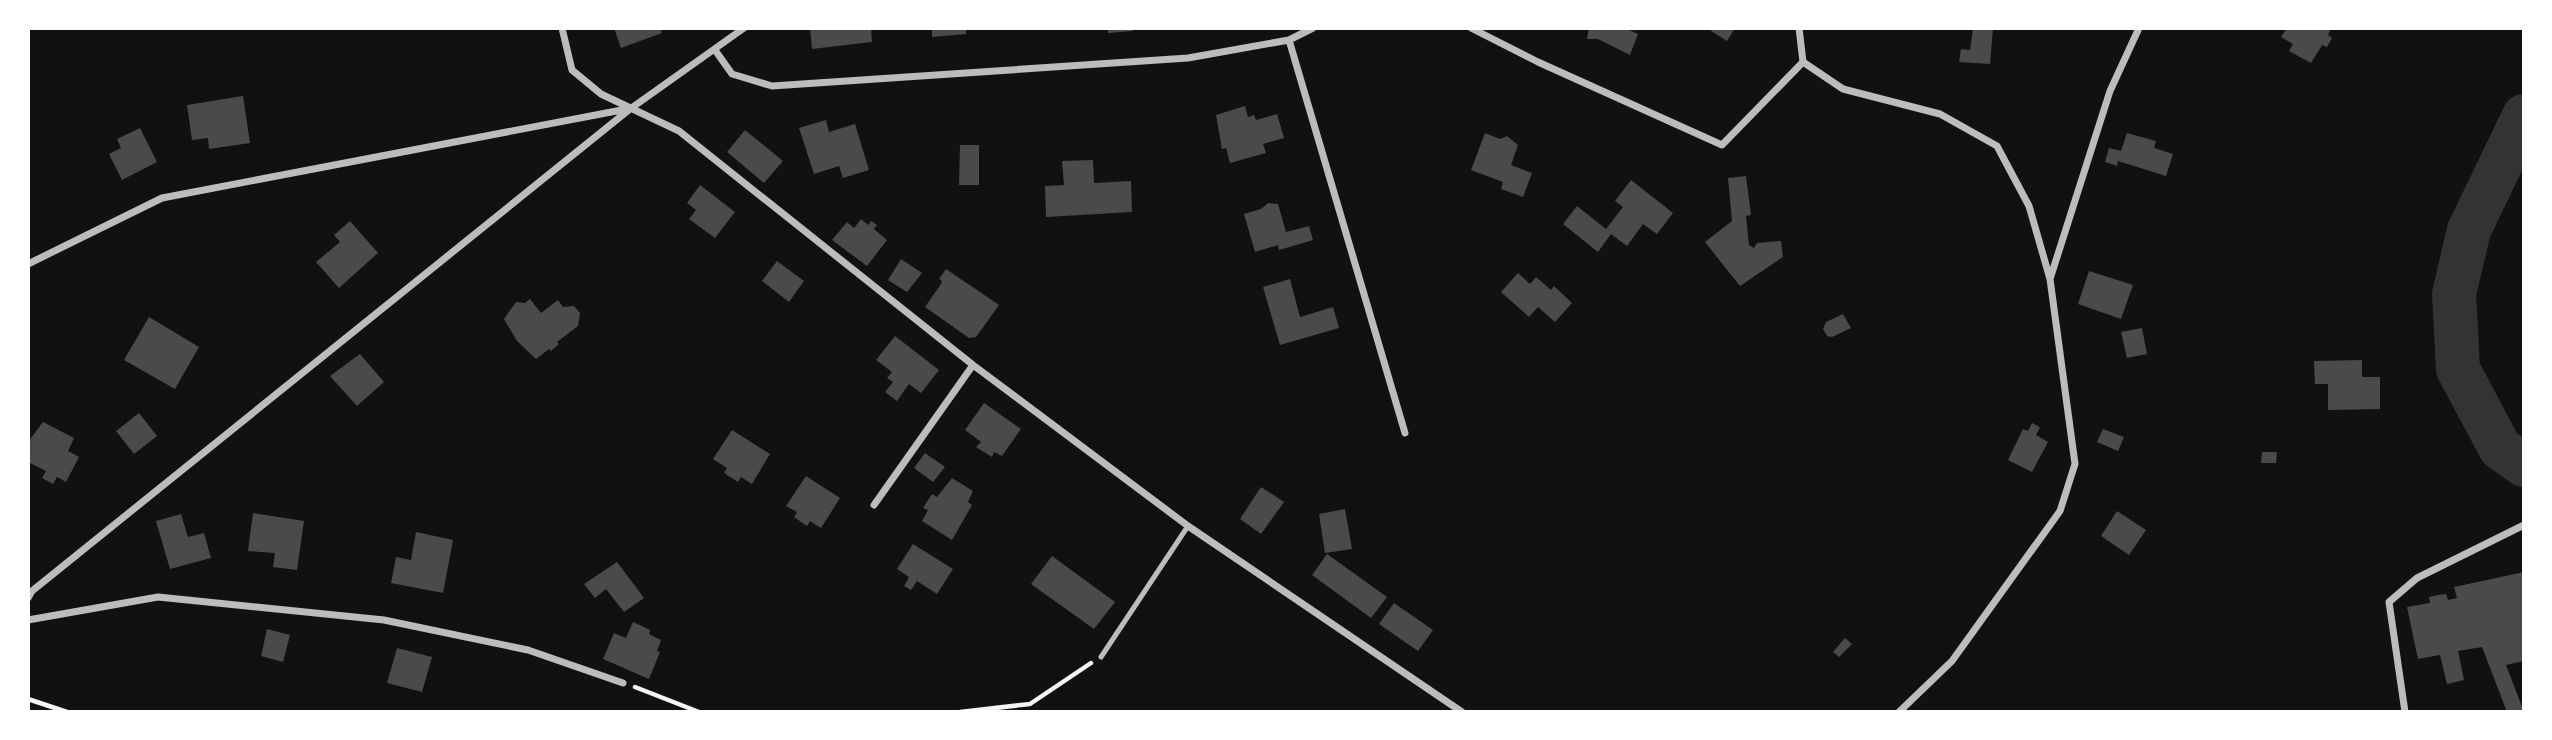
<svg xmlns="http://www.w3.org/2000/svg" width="2552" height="740" font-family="Signika,sans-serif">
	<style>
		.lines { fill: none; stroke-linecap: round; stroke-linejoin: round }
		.river { stroke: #333; stroke-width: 44 }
		.building { fill: #4a4a4a }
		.path { stroke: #f5f5f5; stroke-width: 4.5 }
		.service { stroke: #bcbcbc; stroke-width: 5 }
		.minor { stroke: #bcbcbc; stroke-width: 7 }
	</style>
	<rect width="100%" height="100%" fill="#111"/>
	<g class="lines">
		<path class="river" d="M2524 116 2469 230 2454 294 2458 369 2500 448 2524 465"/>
	</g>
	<path class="building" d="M614 28H660L662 33 621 48Z
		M810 28H871L872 42 812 49Z
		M932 28H966V34L932 37Z
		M1108 28H1133V31L1108 33Z
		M1589 28H1625L1638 34 1630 55 1598 39H1587Z
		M1713 28H1735L1727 41 1711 31Z
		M1973 28H1993L1990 64 1959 62 1961 49 1970 50Z
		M2287 28H2331L2328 35 2332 38 2327 47 2322 45 2311 63 2289 51 2293 44 2281 37Z
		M243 96 250 143 209 149 208 138 192 140 187 105Z
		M1245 106 1248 117 1254 115 1256 120 1277 114 1284 138 1263 144 1266 153 1230 163 1226 148 1222 149 1216 115Z
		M826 120 829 132 855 124 869 170 843 178 839 166 814 174 799 128Z
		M140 128 157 162 122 180 109 154 121 148 117 139Z
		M745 130 783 161 764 183 727 152Z
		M1485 133 1500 139 1507 136 1518 145 1511 165 1532 173 1523 197 1501 189 1503 182 1471 170Z
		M2127 133 2156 141 2154 148 2173 154 2166 176 2118 161 2117 166 2105 162 2109 148 2121 151Z
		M960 145H979V185H959Z
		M1093 160 1094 183 1131 181 1132 212 1046 217 1045 186 1064 185 1062 161Z
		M1746 176 1751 215 1746 216 1749 245 1754 248 1757 243 1781 241 1783 257 1740 286 1705 242 1732 221 1728 178Z
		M1631 180 1673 213 1657 234 1643 224 1627 246 1611 234 1598 252 1563 224 1577 206 1606 229 1623 207 1615 201Z
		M700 185 735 212 715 238 689 219 696 210 687 203Z
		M1268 203 1278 204 1286 232 1309 226 1313 240 1279 250 1278 245 1255 252 1244 214 1261 209Z
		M861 219 868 225 871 221 877 225 874 229 887 240 867 266 832 240 847 222 854 228Z
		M350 221 378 253 339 288 316 262 340 242 334 235Z
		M901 259 922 273 907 292 888 280Z
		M777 261 804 281 789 302 762 281Z
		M946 269 999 305 976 337 969 338 925 307 941 284 942 281 939 279Z
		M2089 271 2133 285 2121 319 2078 304Z
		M1518 273 1530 284 1536 277 1551 290 1554 286 1572 303 1555 322 1538 307 1529 317 1501 292Z
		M1290 279 1300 317 1333 307 1339 328 1280 345 1263 287Z
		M530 299 541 313 558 300 563 307 574 306 580 313 578 326 557 342 559 344 551 351 549 349 536 359 517 341 504 319 516 302 525 303Z
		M1843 314 1851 328 1832 337 1827 336 1823 329 1826 322Z
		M149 317 199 347 175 389 124 360Z
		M2142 328 2147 354 2127 358 2121 332Z
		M895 336 939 370 921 393 909 384 897 401 885 392 893 382 887 378 892 372 876 360Z
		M360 354 384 382 357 406 330 376Z
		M2362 360V377H2380V409L2328 410V384H2315L2314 361Z
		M984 403 1021 429 1002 456 994 452 992 457 976 447 981 442 965 430Z
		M139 413 157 436 134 454 116 431Z
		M43 422 74 438 68 451 79 457 66 482 57 477 53 484 42 478 46 471 28 462V442Z
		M2032 423 2040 427 2036 435 2048 442 2032 472 2008 460 2023 429 2028 431Z
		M2103 429 2124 437 2118 451 2097 442Z
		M732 430 770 454 752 484 741 477 738 482 724 473 727 468 713 459Z
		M2262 452H2277L2276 463H2261Z
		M925 453 945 467 933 482 914 468Z
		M806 476 840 498 821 528 810 521 807 526 794 517 797 512 786 506Z
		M952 478 973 491 968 502 972 505 952 540 922 521 928 510 923 508 932 494 937 497Z
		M1261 487 1284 502 1261 534 1240 519Z
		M1345 509 1352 549 1325 553 1319 514Z
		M2117 511 2146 530 2129 555 2101 536Z
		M253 513 304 521 297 570 273 567 275 553 248 551Z
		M181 514 188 537 204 533 211 558 170 569 156 521Z
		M416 532 453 540 443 593 391 583 396 557 411 560Z
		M913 544 953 569 937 594 917 581 911 590 904 586 909 577 897 569Z
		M1327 554 1387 597 1371 618 1312 575Z
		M1052 556 1115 602 1094 629 1031 584Z
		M617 562 644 598 624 612 606 589 595 598 584 584Z
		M2524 572V661L2506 665 2524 712H2507L2482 647 2458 651 2464 680 2447 684 2440 655 2418 659 2407 607 2430 603 2429 597 2438 595 2446 594 2448 600 2457 598 2454 587Z
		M1394 603 1433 630 1418 651 1379 624Z
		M633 622 650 630 649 634 661 640 657 651 660 652 649 679 603 659 614 633 626 638Z
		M267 629 290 635 283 662 261 656Z
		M1845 638 1852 644 1839 657 1833 652Z
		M397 648 432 657 422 692 387 683Z"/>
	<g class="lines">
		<path class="path" d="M635 687 699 712
			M28 699 67 712
			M960 712 1030 704 1091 663"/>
		<path class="service" d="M1101 657 1188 526"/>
		<path class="minor" d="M562 28 572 70 601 94 679 131 973 365 1188 526 1462 712
			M1471 28 1538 62 1722 145 1803 62
			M1799 28 1803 62
			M1289 40 1405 433
			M715 50 732 74 772 86 1188 58 1289 40 1313 28
			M1803 62 1843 89 1940 114 1997 146 2029 206 2050 279 2075 464 2060 511 1952 661 1899 712
			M28 264 162 198 627 109
			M2050 279 2110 91 2139 28
			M874 505 973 365
			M28 598 32 591 630 109 744 28
			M28 620 158 597 384 620 528 650 623 683
			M2405 712 2389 602 2417 578 2524 525"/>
	</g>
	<rect width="2552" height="740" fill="none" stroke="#ffffff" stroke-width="60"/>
</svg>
